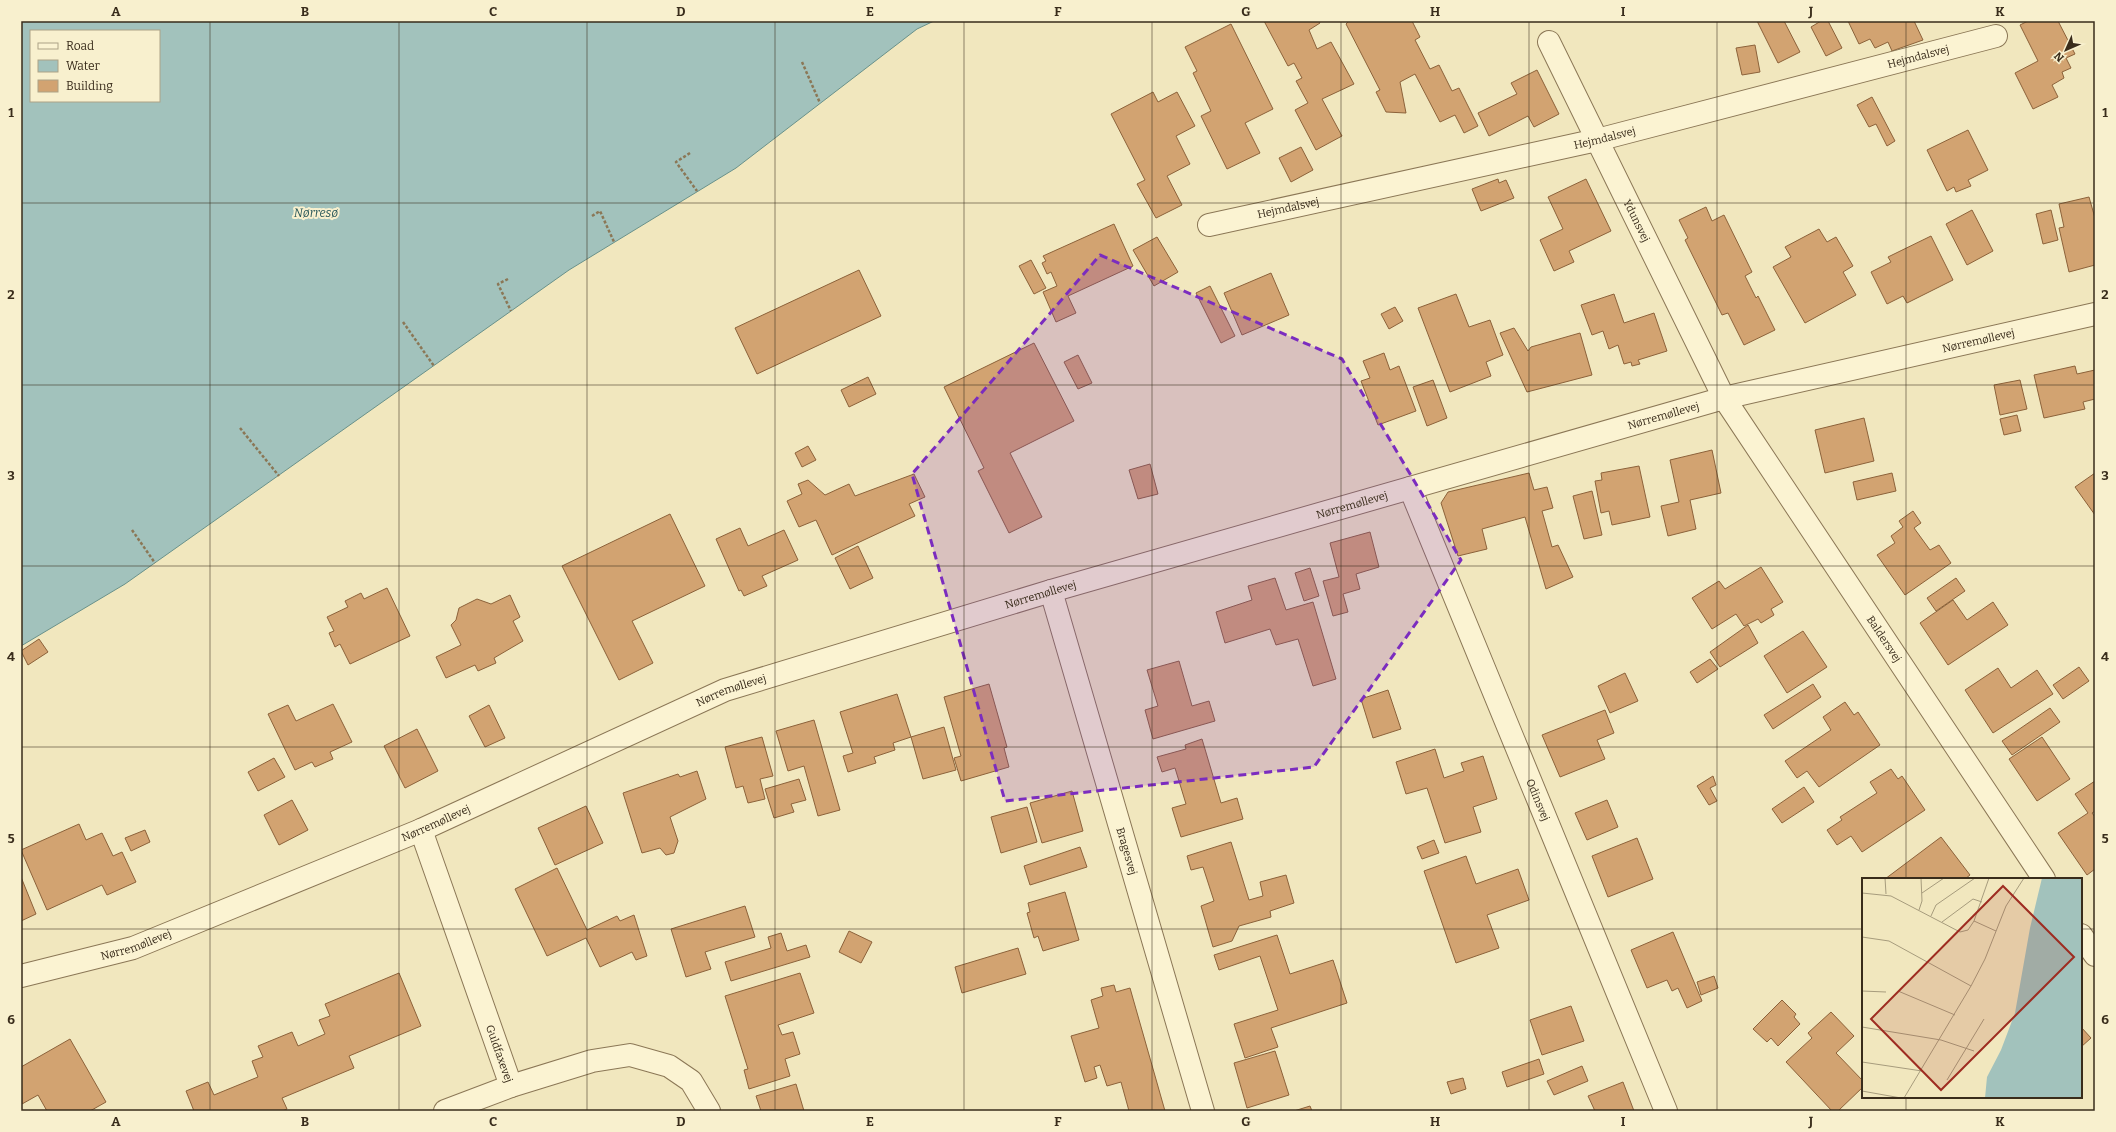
<svg xmlns="http://www.w3.org/2000/svg" width="2116" height="1132" font-family="Bitter,serif">
	<style>
		.water { fill: #a2c2bc; stroke: #69918a; fill-rule: evenodd }
		.building { fill: #d2a371; stroke: #8c623a }
		.lines { fill: none; stroke-linecap: round; stroke-linejoin: round }
		.minor-casing { stroke: #8b7756; stroke-width: 24 }
		.path { stroke: #8b7756; stroke-width: 2.5; stroke-dasharray: 3 2; stroke-linecap: butt }
		.minor { stroke: #fbf3d2; stroke-width: 22 }
		.marked { fill: #7b2cbf; fill-opacity: 0.2; stroke: #7b2cbf; stroke-width: 3; stroke-dasharray: 8 5; stroke-linejoin: round }
		.grid { fill: none; stroke: #392c1b; stroke-width: 1; stroke-opacity: 0.55 }
		.labels { text-anchor: middle; stroke-width: 4; stroke-linejoin: round; paint-order: stroke }
		.street-label { font-size: 11px; fill: #392c1b; stroke: #f8f0ce }
		.water-label { font-size: 12px; font-style: italic; fill: #29585a; stroke: #f8f0ce }
		.inset-road { fill: none; stroke: #a79c7d; stroke-width: 1 }
		.view { fill: #9e2c21; fill-opacity: 0.15; stroke: #9e2c21; stroke-width: 2 }
		.inset-edge { fill: none; stroke: #392c1b; stroke-width: 2 }
		.neatline { fill: none; stroke: #392c1b; stroke-width: 1.5 }
		.grid-label { font-size: 13px; text-anchor: middle; font-weight: bold; fill: #392c1b }
	</style>
	<rect width="100%" height="100%" fill="#f1e7be"/>
	<path class="water" d="M21 21H934L917 29 736 168 569 270 125 584 21 646ZM31 31H159V101H31Z"/>
	<path class="building" d="M1264 21H1319L1320 23 1309 30 1317 49 1331 42 1354 84 1322 99 1342 136 1316 150 1295 110 1308 103 1296 81 1302 78 1294 63 1288 66Z
		M1349 21H1412L1420 37 1415 40 1430 69 1439 65 1452 91 1459 88 1478 126 1464 133 1455 115 1440 122 1415 74 1400 82 1406 113 1386 112 1376 92 1380 90 1346 24Z
		M1757 21H1784L1800 52 1778 63Z
		M1821 21H1828L1842 48 1826 56 1811 27Z
		M1848 21H1914L1923 40 1892 51 1888 42 1875 48 1870 39 1859 44Z
		M2028 21H2058L2075 54 2066 58 2071 68 2062 72 2064 78 2052 85 2058 97 2033 109 2015 73 2038 61 2020 25Z
		M1231 24 1273 109 1245 123 1260 153 1227 169 1201 116 1211 111 1193 73 1197 71 1185 47Z
		M1755 45 1760 72 1742 75 1736 48Z
		M1537 70 1559 114 1534 127 1528 116 1489 136 1478 113 1517 94 1511 83Z
		M1153 92 1158 102 1177 92 1195 126 1176 136 1190 164 1167 176 1182 205 1156 218 1137 184 1145 180 1111 114Z
		M1872 97 1895 141 1887 146 1876 124 1869 127 1857 105Z
		M1968 130 1988 170 1968 180 1971 186 1956 192 1954 187 1947 191 1927 150Z
		M1301 147 1313 170 1291 182 1279 158Z
		M1498 179 1499 183 1506 180 1514 198 1481 211 1472 189Z
		M1586 179 1611 231 1569 251 1574 262 1554 271 1540 240 1563 229 1548 197Z
		M2089 197 2095 218V265L2069 272 2059 228 2064 227 2059 204Z
		M1706 207 1712 221 1724 215 1752 272 1745 276 1756 298 1758 296 1775 330 1744 345 1728 313 1722 315 1685 240 1688 238 1679 220Z
		M1972 210 1993 251 1967 265 1946 224Z
		M2051 210 2058 240 2043 244 2036 214Z
		M1114 224 1133 266 1068 296 1076 313 1056 322 1043 292 1057 286 1051 272 1047 274 1042 263 1046 261 1043 256Z
		M1819 229 1827 242 1836 237 1853 266 1843 272 1856 295 1805 323 1773 267 1791 257 1785 247Z
		M1931 236 1953 280 1907 303 1903 296 1887 304 1871 272 1891 262 1888 257Z
		M1157 237 1178 272 1154 286 1133 250Z
		M1031 260 1046 288 1034 294 1019 266Z
		M859 270 881 316 757 374 735 328Z
		M1271 273 1289 315 1242 335 1224 293Z
		M1210 286 1235 336 1221 343 1196 293Z
		M1456 294 1469 327 1490 320 1503 355 1486 362 1491 376 1450 392 1418 308Z
		M1614 294 1624 323 1654 313 1667 351 1638 360 1640 364 1632 366 1631 362 1624 364 1618 345 1609 349 1603 331 1592 335 1581 305Z
		M1395 307 1403 321 1389 329 1381 314Z
		M1514 328 1528 351 1531 347 1580 333 1592 375 1527 392 1500 333Z
		M1034 343 1074 421 1010 453 1042 517 1009 533 978 471 984 468 944 387Z
		M1384 353 1390 370 1399 366 1416 411 1378 425 1361 381 1370 378 1363 361Z
		M1078 355 1092 383 1078 389 1064 362Z
		M2075 366 2077 374 2095 370V399L2083 402 2085 409 2044 418 2034 375Z
		M868 377 876 394 849 407 841 390Z
		M1433 380 1447 418 1427 426 1413 387Z
		M2020 380 2027 409 2000 415 1994 385Z
		M2017 415 2021 431 2004 435 2000 419Z
		M1864 418 1874 461 1825 473 1815 430Z
		M808 446 816 460 802 467 795 453Z
		M1712 450 1721 493 1690 500 1696 529 1668 536 1661 506 1679 502 1670 460Z
		M1150 464 1158 494 1138 499 1129 470Z
		M1639 466 1650 517 1612 525 1609 511 1601 513 1595 481 1602 480 1601 473Z
		M1529 473 1534 490 1547 487 1553 508 1542 511 1552 547 1558 545 1573 577 1546 589 1525 517 1482 529 1487 549 1458 556 1441 503 1448 492Z
		M1892 473 1896 491 1857 500 1853 482Z
		M2095 473V515L2075 487Z
		M914 474 925 497 909 504 915 516 832 555 816 520 799 527 787 501 802 494 798 484 808 480 825 495 849 484 855 496Z
		M1592 491 1602 535 1584 539 1573 496Z
		M1913 511 1921 523 1914 528 1930 550 1939 545 1951 563 1905 595 1877 555 1895 543 1891 536 1903 527 1899 521Z
		M670 514 705 586 632 621 653 663 619 680 562 566Z
		M740 528 748 546 784 530 798 560 762 576 767 586 744 596 741 590 739 591 716 539Z
		M1370 532 1379 567 1356 574 1360 589 1343 594 1348 612 1333 616 1323 581 1339 577 1330 543Z
		M858 546 873 578 850 589 835 558Z
		M1761 567 1783 602 1771 609 1774 615 1761 623 1758 619 1744 626 1736 614 1712 629 1692 598 1719 581 1725 589Z
		M1310 568 1319 596 1304 601 1295 573Z
		M1275 578 1286 610 1313 602 1336 679 1313 686 1298 639 1276 645 1270 629 1225 643 1216 612 1252 600 1248 586Z
		M1956 578 1965 591 1936 611 1927 598Z
		M387 588 410 636 350 664 340 644 335 647 329 633 334 631 327 617 348 607 345 601 361 593 364 599Z
		M510 595 520 617 513 621 523 641 494 658 496 663 478 671 475 665 446 678 436 657 461 645 451 625 456 620 459 608 477 599 491 604Z
		M1953 600 1967 620 1993 602 2008 625 1948 665 1920 623Z
		M1748 625 1758 643 1720 667 1710 652Z
		M1803 631 1827 667 1787 693 1764 656Z
		M39 639 48 652 28 665 21 651Z
		M1710 659 1718 669 1697 683 1690 672Z
		M1179 661 1192 706 1209 701 1215 721 1153 739 1145 710 1158 706 1147 670Z
		M2079 667 2089 681 2063 699 2053 685Z
		M1998 668 2011 688 2037 670 2053 694 1993 733 1965 690Z
		M1625 673 1638 701 1610 713 1598 686Z
		M989 684 1007 747 1004 748 1009 767 961 781 954 758 961 756 944 697Z
		M1813 684 1821 697 1773 729 1764 715Z
		M1388 690 1401 729 1373 738 1361 699Z
		M897 694 911 737 893 743 895 750 874 757 876 763 848 772 843 756 853 753 840 712Z
		M1845 702 1854 715 1858 712 1880 745 1819 787 1807 771 1797 778 1785 761 1831 730 1823 717Z
		M333 704 352 742 330 752 333 759 315 767 312 762 295 770 268 714 288 705 296 721Z
		M489 705 505 738 485 747 469 716Z
		M2050 708 2060 722 2012 755 2002 741Z
		M1605 710 1614 733 1597 740 1605 759 1560 777 1542 735Z
		M814 720 840 810 818 816 804 766 788 771 776 731Z
		M944 727 956 770 923 779 911 737Z
		M417 729 438 771 405 788 384 746Z
		M762 737 773 776 760 779 765 799 748 803 743 786 736 788 725 747Z
		M2042 737 2070 779 2037 801 2009 759Z
		M1202 739 1221 803 1237 798 1243 819 1181 837 1172 808 1186 804 1175 768 1162 772 1157 757 1186 749 1185 745Z
		M1435 749 1444 778 1464 771 1461 763 1483 756 1497 799 1473 807 1481 832 1445 843 1427 788 1406 794 1396 762Z
		M274 758 285 777 258 791 248 772Z
		M1891 769 1898 779 1902 776 1925 810 1862 852 1851 836 1837 845 1827 830 1842 820 1840 817 1877 793 1870 782Z
		M697 771 706 799 670 817 678 841 674 853 666 855 660 848 642 853 623 793 678 774 680 777Z
		M1713 776 1716 785 1710 788 1717 801 1709 805 1697 786Z
		M799 779 806 800 791 804 794 812 774 818 765 789Z
		M2095 781V811L2092 813 2095 817V869L2087 875 2058 833 2088 813 2075 794Z
		M1804 787 1814 802 1782 823 1772 809Z
		M1072 791 1083 831 1042 843 1030 803Z
		M292 800 308 830 279 845 264 815Z
		M1607 800 1618 827 1587 840 1575 813Z
		M586 806 603 843 555 865 538 828Z
		M1027 807 1037 842 1001 853 991 817Z
		M79 824 86 840 102 833 113 856 122 852 136 882 107 895 102 885 47 910 21 850Z
		M145 830 150 842 131 851 125 838Z
		M1941 837 1970 875 1965 879H1885Z
		M1637 838 1653 879 1608 897 1592 856Z
		M1434 840 1439 853 1422 859 1417 847Z
		M1231 842 1249 900 1263 896 1260 882 1286 875 1294 903 1270 911 1271 917 1239 926 1232 941 1213 947 1201 906 1214 901 1203 867 1191 870 1187 856Z
		M1080 847 1087 867 1030 885 1024 866Z
		M1466 856 1476 884 1518 869 1529 900 1487 915 1499 948 1456 963 1424 871Z
		M557 868 587 930 617 916 620 921 634 915 647 956 636 960 632 952 600 967 586 938 547 956 515 889Z
		M21 877 36 914 21 921Z
		M1065 892 1079 940 1043 951 1038 936 1034 938 1027 913 1030 912 1028 903Z
		M745 906 755 937 705 952 711 969 686 977 671 929Z
		M849 931 872 942 861 963 839 952Z
		M1673 932 1702 1001 1687 1008 1678 988 1672 991 1667 980 1647 988 1631 950Z
		M781 933 787 951 806 945 810 957 731 981 725 962 771 948 768 937Z
		M1277 935 1290 974 1333 960 1347 1003 1271 1028 1278 1047 1245 1058 1234 1024 1278 1010 1260 956 1219 970 1214 955Z
		M1018 948 1026 974 962 993 955 967Z
		M399 973 421 1026 349 1056 354 1068 282 1098 287 1109 282 1111H194L186 1091 208 1082 214 1095 258 1077 252 1061 263 1057 258 1046 292 1032 298 1046 325 1034 319 1020 330 1016 325 1004Z
		M800 973 814 1013 778 1025 782 1035 793 1032 800 1054 785 1059 790 1076 749 1089 744 1070 748 1069 725 996Z
		M1714 976 1718 988 1701 995 1697 982Z
		M1114 985 1116 992 1130 988 1165 1111H1129L1121 1082 1107 1086 1100 1065 1094 1067 1097 1078 1085 1082 1071 1036 1099 1028 1091 1000 1103 996 1101 988Z
		M1782 1000 1796 1014 1794 1017 1800 1024 1778 1046 1771 1038 1767 1042 1753 1029Z
		M1571 1006 1584 1041 1542 1055 1530 1020Z
		M1831 1012 1854 1036 1836 1053 1863 1081V1087L1838 1111H1832L1786 1062 1812 1038 1808 1033Z
		M2081 1027 2091 1038 2081 1047Z
		M70 1039 106 1102 90 1111H47L38 1095 22 1104 21 1067Z
		M1275 1051 1289 1095 1247 1108 1234 1063Z
		M1539 1059 1544 1074 1507 1087 1502 1072Z
		M1582 1066 1588 1081 1554 1095 1547 1081Z
		M1463 1078 1466 1089 1451 1094 1447 1082Z
		M1623 1082 1634 1111H1595L1588 1096Z
		M796 1084 804 1111H761L756 1096Z
		M1310 1106 1312 1111H1294Z"/>
	<g class="lines">
		<g class="minor-casing">
			<g id="minor">
				<path id="s1" d="M1549 42 1724 398 2044 879"/>
				<path id="s2" d="M1209 225 1597 140 1996 36"/>
				<path id="s3" d="M1410 488 1666 1111"/>
				<path id="s4" d="M1051 591 1203 1111"/>
				<path id="s5" d="M421 830 511 1086 592 1061 630 1055 669 1066 691 1081 709 1111"/>
				<path d="M2081 935 2095 955"/>
				<path id="s6" d="M21 976 133 948 421 830 725 690 1051 591 1724 398 2095 314"/>
				<path d="M445 1111 511 1086"/>
			</g>
		</g>
		<path class="path" d="M802 62 820 103
			M690 153 676 162 697 191
			M592 216 600 211 614 242
			M508 279 498 284 511 311
			M403 322 434 366
			M240 428 279 476
			M132 530 155 563"/>
		<use href="#minor" class="minor"/>
	</g>
	<path class="marked" d="M1100 255 1342 359 1461 560 1314 767 1005 801 912 474Z"/>
	<path class="grid" d="M210 21V1111M399 21V1111M587 21V1111M775 21V1111M964 21V1111M1152 21V1111M1341 21V1111M1529 21V1111M1717 21V1111M1906 21V879M21 203H2095M21 385H2095M21 566H2095M21 747H2095M21 929H1863M2081 929H2095M1906 1097V1111"/>
	<g class="labels">
		<g class="street-label">
			<text dy="4" stroke="none"><textPath href="#s2" startOffset="729">Hejmdalsvej</textPath></text>
			<text dy="4" stroke="none"><textPath href="#s2" startOffset="405">Hejmdalsvej</textPath></text>
			<text dy="4" stroke="none"><textPath href="#s2" startOffset="81">Hejmdalsvej</textPath></text>
			<text dy="4" stroke="none"><textPath href="#s1" startOffset="199">Ydunsvej</textPath></text>
			<text dy="4" stroke="none"><textPath href="#s6" startOffset="2063">Nørremøllevej</textPath></text>
			<text dy="4" stroke="none"><textPath href="#s6" startOffset="1739">Nørremøllevej</textPath></text>
			<text dy="4" stroke="none"><textPath href="#s6" startOffset="1415">Nørremøllevej</textPath></text>
			<text dy="4" stroke="none"><textPath href="#s6" startOffset="1091">Nørremøllevej</textPath></text>
			<text dy="4" stroke="none"><textPath href="#s1" startOffset="686">Baldersvej</textPath></text>
			<text dy="4" stroke="none"><textPath href="#s6" startOffset="767">Nørremøllevej</textPath></text>
			<text dy="4" stroke="none"><textPath href="#s3" startOffset="337">Odinsvej</textPath></text>
			<text dy="4" stroke="none"><textPath href="#s6" startOffset="443">Nørremøllevej</textPath></text>
			<text dy="4" stroke="none"><textPath href="#s4" startOffset="271">Bragesvej</textPath></text>
			<text dy="4" stroke="none"><textPath href="#s6" startOffset="119">Nørremøllevej</textPath></text>
			<text dy="4" stroke="none"><textPath href="#s5" startOffset="237">Guldfaxevej</textPath></text>
		</g>
		<g class="water-label">
			<text x="316" y="217">Nørresø</text>
		</g>
	</g>
	<g transform="translate(1862 878)">
		<rect width="220" height="220" fill="#f1e7be"/>
		<path d="M180 0H220V220H123L125 199 139 172 153 135 168 50Z" fill="#a2c2bc"/>
		<path class="inset-road" d="M23 0 24 16M0 15 29 18 98 54 106 52 112 43 134 53M60 15 82 0M57 32 60 23 59 0M69 38 74 27 113 0M112 43 127 0M80 44 111 21 120 24M0 59 27 63 109 108M0 113 24 114M36 113 93 137M0 149 79 162 112 173M0 184 60 193M85 202 122 141M0 213 39 220M42 220 109 108 123 81 144 28 162 0"/>
		<path class="view" d="M141 8 212 79 79 212 9 141Z"/>
		<rect width="220" height="220" class="inset-edge"/>
	</g>
	<rect width="2116" height="1132" fill="none" stroke="#f8f0ce" stroke-width="44"/>
	<rect x="30" y="30" width="130" height="72" fill="#f8f0ce" stroke="#aca286"/>
	<rect x="38" y="43" width="20" height="6" fill="#fbf3d2" stroke="#aca286"/>
	<text x="66" y="50" font-size="12" fill="#392c1b">Road</text>
	<rect x="38" y="60" width="20" height="12" fill="#a2c2bc" stroke="#aca286"/>
	<text x="66" y="70" font-size="12" fill="#392c1b">Water</text>
	<rect x="38" y="80" width="20" height="12" fill="#d2a371" stroke="#aca286"/>
	<text x="66" y="90" font-size="12" fill="#392c1b">Building</text>
	<g transform="translate(2066 50) rotate(225)" stroke="#f8f0ce" stroke-width="3" paint-order="stroke">
	<path d="M0-3L7 15L0 10L-7 15Z" fill="#392c1b"/>
	<text y="-6" font-size="11" font-weight="bold" text-anchor="middle" fill="#392c1b">N</text>
	</g>
	<rect x="22" y="22" width="2072" height="1088" class="neatline"/>
	<g class="grid-label">
		<text x="116" y="16">A</text>
		<text x="305" y="16">B</text>
		<text x="493" y="16">C</text>
		<text x="681" y="16">D</text>
		<text x="870" y="16">E</text>
		<text x="1058" y="16">F</text>
		<text x="1246" y="16">G</text>
		<text x="1435" y="16">H</text>
		<text x="1623" y="16">I</text>
		<text x="1811" y="16">J</text>
		<text x="2000" y="16">K</text>
		<text x="11" y="117">1</text>
		<text x="2105" y="117">1</text>
		<text x="11" y="299">2</text>
		<text x="2105" y="299">2</text>
		<text x="11" y="480">3</text>
		<text x="2105" y="480">3</text>
		<text x="11" y="661">4</text>
		<text x="2105" y="661">4</text>
		<text x="11" y="843">5</text>
		<text x="2105" y="843">5</text>
		<text x="11" y="1024">6</text>
		<text x="2105" y="1024">6</text>
		<text x="116" y="1126">A</text>
		<text x="305" y="1126">B</text>
		<text x="493" y="1126">C</text>
		<text x="681" y="1126">D</text>
		<text x="870" y="1126">E</text>
		<text x="1058" y="1126">F</text>
		<text x="1246" y="1126">G</text>
		<text x="1435" y="1126">H</text>
		<text x="1623" y="1126">I</text>
		<text x="1811" y="1126">J</text>
		<text x="2000" y="1126">K</text>
	</g>
</svg>
